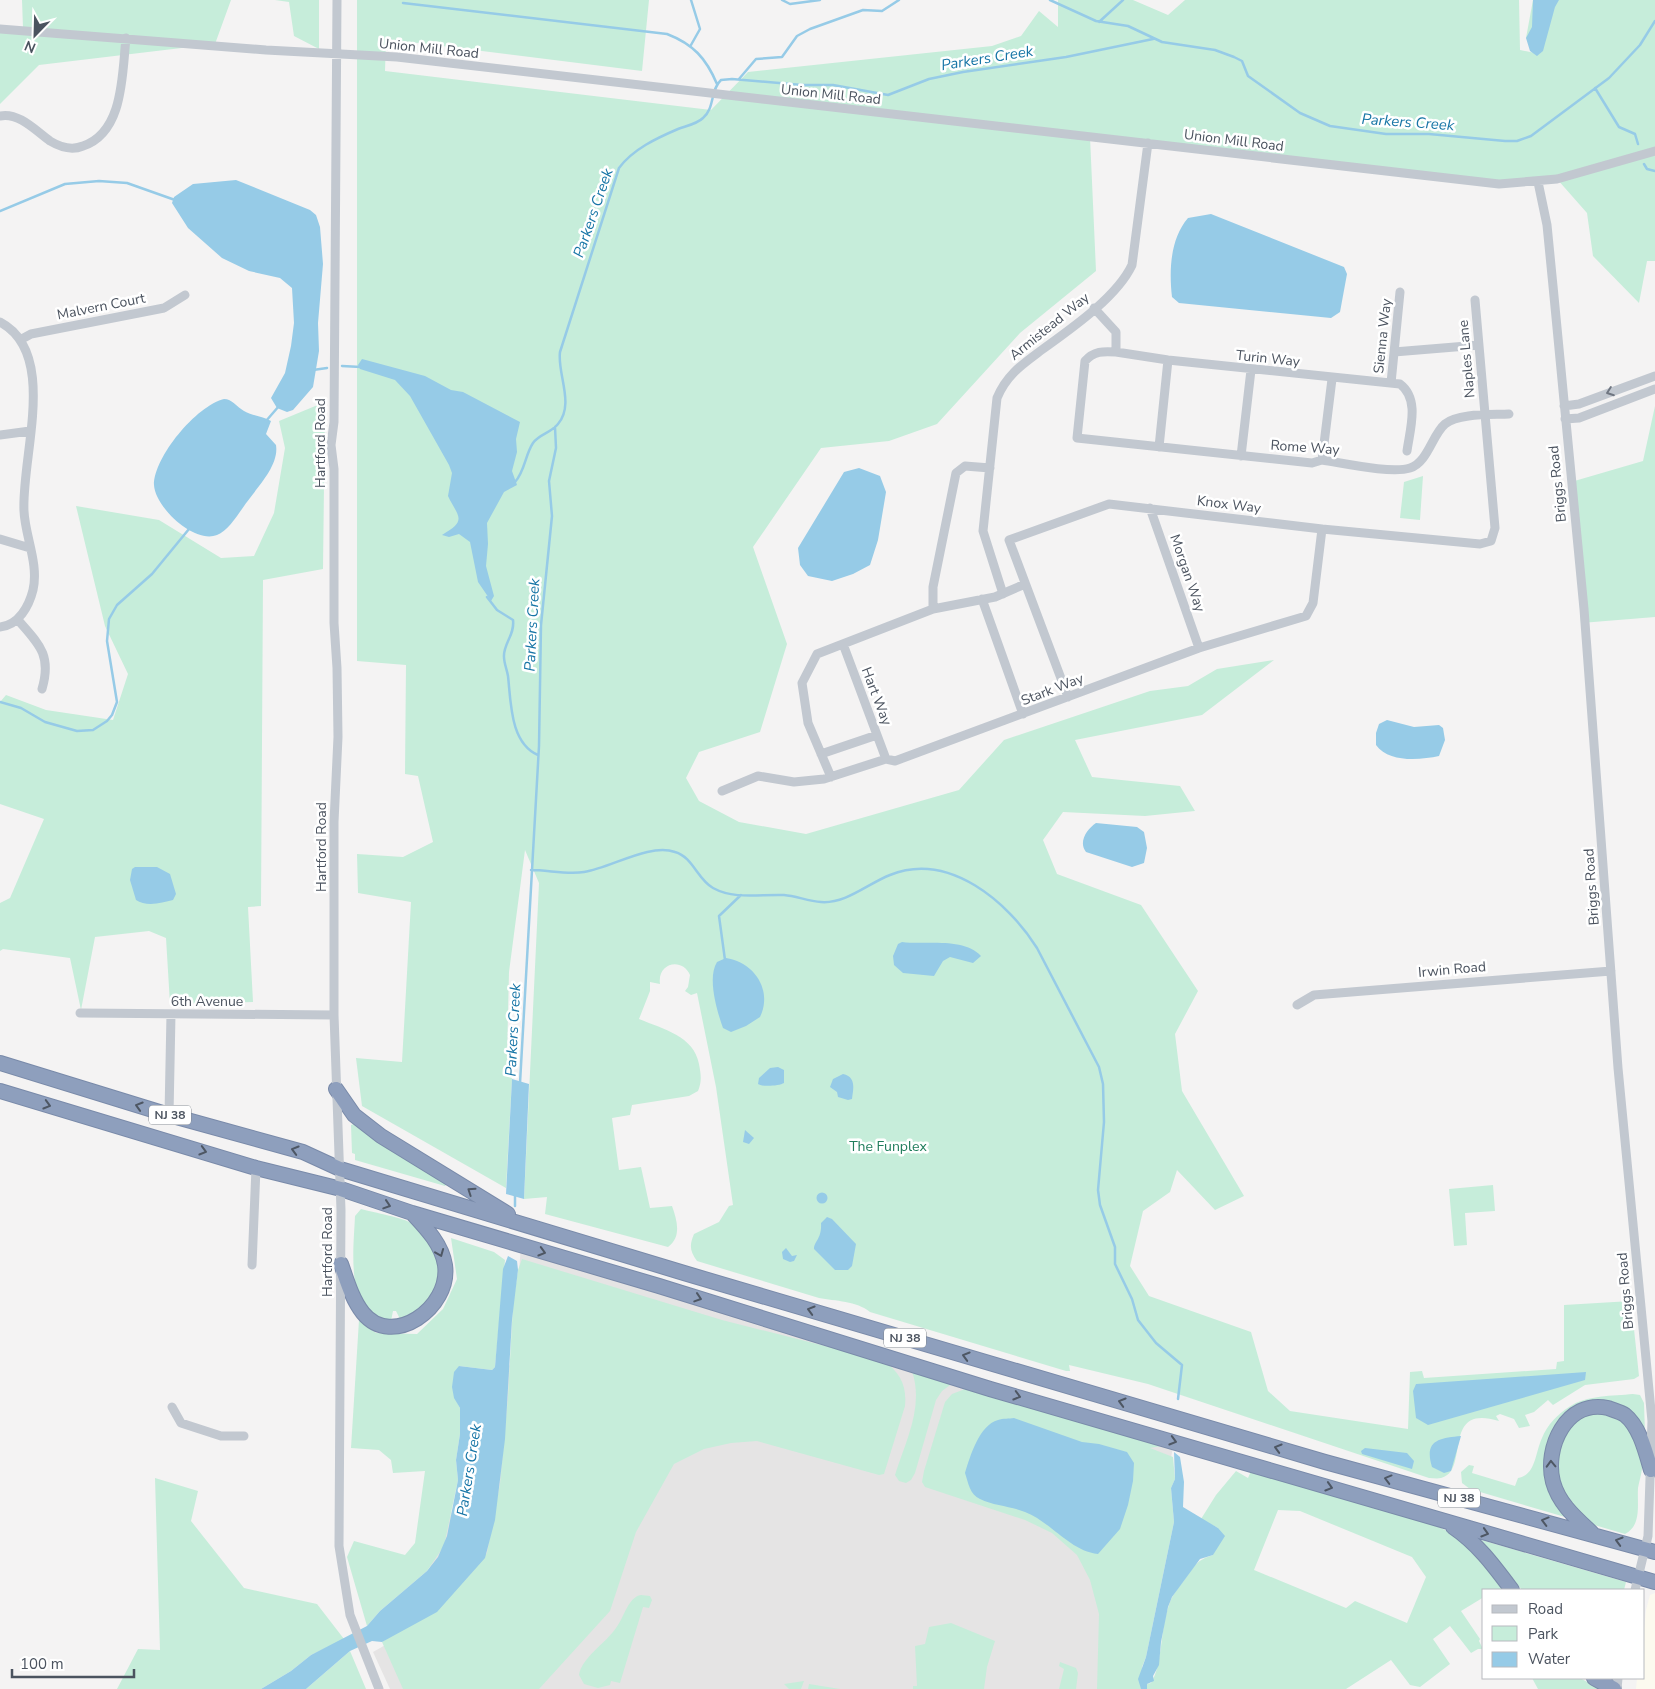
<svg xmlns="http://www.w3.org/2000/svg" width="1655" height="1689" font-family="'Nunito Sans',sans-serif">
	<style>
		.commercial { fill: #fcfaef }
		.education { fill: #e5e4e4 }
		.green { fill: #c6edda; fill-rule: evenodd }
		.water { fill: #96cbe7 }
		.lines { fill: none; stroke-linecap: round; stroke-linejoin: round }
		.stream { stroke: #96cbe7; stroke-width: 2.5 }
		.highway-casing { stroke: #798aa9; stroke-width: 16 }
		.minor { stroke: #c2c8d0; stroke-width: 9 }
		.highway { stroke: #8e9fbd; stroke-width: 14 }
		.oneway { stroke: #6f7681 }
		.oneway2 { stroke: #4e5764 }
		.labels { text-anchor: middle; stroke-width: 5; stroke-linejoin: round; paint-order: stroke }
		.shield { fill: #fff; stroke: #81878f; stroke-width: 1 }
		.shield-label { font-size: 12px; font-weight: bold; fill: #4b535f }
		.street-label { font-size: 14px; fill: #4b535f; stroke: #fff }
		.park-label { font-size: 14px; fill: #1f7d5b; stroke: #fff }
		.water-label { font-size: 15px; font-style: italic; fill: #1775a6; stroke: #fff }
	</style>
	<rect width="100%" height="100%" fill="#f4f3f3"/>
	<path class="commercial" d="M1655 1593V1689H1636L1637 1678H1644V1628L1646 1610 1650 1595Z"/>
	<path class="education" d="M521 1246 1174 1441 1134 1667 1139 1689H390L373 1652 403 1635 512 1359Z"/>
	<path class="green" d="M22 0H231L215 44 39 65 0 104V27L23 28Z
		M275 0H319V49L294 36 289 2Z
		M357 0H649L642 71 386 39 385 71 711 110 748 72 992 46 1021 36 1039 11 1058 27V0H1133L1168 15 1185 0H1519L1520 50 1540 54 1526 38 1533 0H1655V261H1647L1639 303 1593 256 1587 213 1557 179 1521 184 1090 137 1096 271 1020 333 937 424 889 441 821 448 753 547 787 644 760 732 699 752 686 778 699 801 739 822 806 834 959 790 1004 740 1150 691 1188 686 1217 669 1274 660 1202 715 1075 740 1092 777 1180 786 1195 811 1145 816 1063 812 1043 840 1057 874 1141 905 1198 991 1175 1034 1182 1091 1244 1196 1215 1210 1177 1170 1170 1192 1143 1211 1130 1266 1149 1296 1251 1332 1268 1391 1290 1411 1408 1429 1410 1372 1422 1371 1424 1378 1556 1369 1557 1362 1564 1361V1305L1631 1301 1639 1376 1634 1379 1585 1385 1553 1405 1548 1400 1534 1412 1525 1415 1530 1426 1519 1428 1514 1419 1500 1414 1496 1416 1499 1421C1440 1403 1471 1471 1441 1478 1437 1479 1433 1478 1429 1478L1148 1384 1069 1365 1070 1371H1066L870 1312C857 1301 835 1301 819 1298L697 1261C690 1251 689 1246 694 1234L719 1222 729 1206 733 1205 716 1087 697 993 691 995 685 991 688 987 690 975C682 957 657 963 660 984L650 982V991L639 1019C663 1029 694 1036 699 1064 701 1075 702 1081 698 1091L689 1096 632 1105 630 1115 612 1118 619 1170 641 1167 650 1208 672 1206C677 1220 682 1237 668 1247L545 1214 547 1197 524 1199 539 883 525 850 509 972 507 1056 512 1079 506 1188 362 1106 356 1058 402 1062 411 902 358 893 357 854 403 857 433 842 418 776 405 774 406 665 357 661Z
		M325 402 323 569 263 580 261 906 248 907 253 1002 170 1004 166 938 149 931 95 937 81 1010 70 958 3 949 0 951V903L10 898 44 819 0 804V702L6 695 46 710 113 720 128 674 105 626 76 506 159 520 221 558 254 556 274 513 285 448 279 421Z
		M1655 406V617L1581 623 1571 482 1643 461Z
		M1423 476 1420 520 1400 518 1404 482Z
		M354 1124 444 1179 448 1182 445 1186 355 1160V1154L352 1153 351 1125Z
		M1493 1185 1495 1211 1465 1213 1467 1245 1454 1246 1449 1189Z
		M361 1209C375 1213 402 1217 413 1224 435 1240 448 1275 432 1300 426 1310 411 1316 401 1321L396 1311H393L391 1321C387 1319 381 1319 376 1317 346 1304 354 1243 355 1216Z
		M451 1238 494 1252 505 1260 495 1367 492 1370 459 1366 456 1400 460 1408V1434L456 1460 458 1480 444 1546 427 1571 380 1611 367 1626 347 1557 354 1541 405 1555 415 1543 425 1471 393 1473 391 1460 379 1450 351 1448 359 1320 376 1333 417 1334 443 1309 457 1279Z
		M522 1259 722 1320 884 1361C900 1373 907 1385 905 1406L884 1474 879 1475 757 1441 731 1443 704 1449 674 1464 636 1532 610 1611 539 1689H403L382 1642 468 1577 487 1553 500 1484 508 1397 513 1304 518 1270Z
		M912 1371 953 1383 942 1391 936 1400 915 1473 911 1480 906 1483 899 1481 895 1475C906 1440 924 1407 912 1371Z
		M965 1389H976L1168 1445 1150 1448 1173 1457 1175 1479 1171 1488 1174 1522 1146 1657 1142 1667 1141 1689H1097L1099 1614 1090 1580 1077 1555 1052 1533 1025 1520 925 1487 922 1482 924 1471 945 1402 952 1394Z
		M1633 1394 1640 1395 1644 1403 1645 1434 1617 1406 1566 1418 1551 1492 1565 1517 1470 1489 1462 1483 1461 1472 1469 1465 1474 1466 1472 1473 1515 1486 1518 1478C1536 1475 1535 1453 1542 1438 1547 1425 1558 1414 1569 1407 1586 1395 1613 1396 1633 1394Z
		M1592 1414C1601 1414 1611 1413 1619 1418 1634 1426 1644 1452 1642 1469 1641 1476 1639 1482 1638 1488 1637 1505 1642 1525 1625 1534L1591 1524 1566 1501 1556 1477 1558 1444 1578 1419Z
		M1236 1471 1248 1478 1251 1471 1439 1527 1455 1535 1471 1548 1504 1590H1484V1597L1461 1611 1480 1639 1479 1641 1483 1649H1478L1471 1653 1450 1626 1433 1639 1450 1664 1420 1687 1410 1685 1391 1660 1346 1689H1147V1684L1151 1683C1163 1664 1160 1628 1169 1605 1172 1595 1179 1587 1185 1579 1195 1565 1197 1560 1213 1555L1218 1528 1201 1519 1216 1495ZM1278 1510 1300 1511 1412 1557 1426 1577 1407 1623 1355 1601 1346 1608 1254 1570Z
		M155 1478 198 1491 191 1521 244 1588 317 1604 344 1639 311 1655 291 1671 261 1689H117L138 1649 160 1650Z
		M1481 1540 1626 1582 1624 1590H1522Z
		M641 1595 650 1596 652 1600 649 1608 643 1607 620 1683 611 1681 610 1685 598 1688 584 1684 579 1675C582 1657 606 1643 616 1628 624 1618 628 1597 641 1595Z
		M951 1623 995 1641 987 1667 984 1689H913V1686H917L915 1646 925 1644 929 1627Z
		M350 1651 366 1689H306Z
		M1060 1662 1076 1668 1078 1673 1076 1689H1059L1064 1669 1059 1666Z
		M1532 1678H1580L1600 1689H1538Z
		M804 1681 801 1689H789L784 1684Z
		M809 1684 840 1689H808Z"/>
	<path class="water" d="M1533 0H1559L1555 7 1543 51 1537 56 1530 51 1526 38 1532 27Z
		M236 180 310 210 316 215 320 227 323 264 318 323 319 351 313 387 293 410 287 412 277 408 271 398 285 373 291 346 294 323 292 288 280 278 249 271 222 258 188 228 172 203 174 197 193 184Z
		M1211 214 1344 267 1347 274 1340 312 1331 318 1179 303 1172 297C1169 271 1170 239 1188 218Z
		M362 359 425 376 451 390 463 392 520 422 516 439 517 452 512 471 517 485 504 492 487 523 488 544 486 566 494 596 491 601 478 582 470 542 459 534 449 537 442 535C468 520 458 517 448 496L452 473 449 465 410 396 395 380 360 369 358 365Z
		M224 399C232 399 237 407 244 411 253 416 263 416 271 421L266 434 276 445C279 464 261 483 250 498 241 509 230 530 217 535 194 544 155 507 154 485 154 457 196 406 224 399Z
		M859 468 880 476 886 492 878 540 870 565 853 574 832 581 808 576 800 565 798 548 844 472Z
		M1387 720 1414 727 1439 725 1443 728 1445 740 1439 756C1420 760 1389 763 1376 745V733L1379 724Z
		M1096 823 1137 827 1144 832 1147 848 1144 863 1132 867 1086 852C1078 842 1087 829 1096 823Z
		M135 867H157L170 874 176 894 173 900C162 903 146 907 136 900L130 880 132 869Z
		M902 942C924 945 964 937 981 956L973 963 950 957 943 961 934 976 903 973 894 965 893 956 898 944Z
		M726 958C754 962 773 990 760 1017L746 1026 731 1032 723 1028C717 1011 707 978 717 962Z
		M778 1067 784 1070V1083C779 1086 762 1087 758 1084L759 1078 770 1068Z
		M843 1074C857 1077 853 1090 852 1099L848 1100 838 1097 837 1092 830 1087 833 1079Z
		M512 1079 529 1084 524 1199 506 1194Z
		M745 1130 754 1138 749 1144 743 1142Z
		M816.5 1198a5.5 5.5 0 1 1 11 0a5.5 5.5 0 1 1-11 0Z
		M827 1217 832 1219 856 1244 852 1266 848 1270H835L814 1249C814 1241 822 1239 821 1223Z
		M786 1248 792 1256 797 1255 794 1261 790 1262 783 1259 782 1252Z
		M508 1256 517 1261 518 1270 512 1320 505 1439 495 1520 485 1558 437 1612 382 1642 372 1641 350 1651 306 1689H261L291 1671 311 1655 367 1626 380 1611 427 1571 438 1557 447 1536 458 1480 456 1460 460 1434V1408L454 1398 452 1387 454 1372 459 1366 492 1370 495 1367 503 1269Z
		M1586 1372 1585 1380 1428 1425 1416 1418 1413 1391 1416 1384Z
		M1014 1418 1082 1442 1099 1444 1127 1452 1134 1463 1133 1481 1128 1505 1120 1529 1098 1554C1070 1551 1051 1522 1025 1512 1011 1506 994 1506 980 1499 970 1495 968 1482 965 1473 970 1457 979 1425 998 1420 1003 1418 1009 1419 1014 1418Z
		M1461 1436 1451 1471 1444 1473 1432 1467C1424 1441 1438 1438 1461 1436Z
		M1365 1448 1407 1453 1414 1461 1412 1469 1362 1454 1361 1451Z
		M1174 1452 1180 1457 1184 1482 1183 1507 1218 1528 1225 1536 1213 1555 1200 1559 1172 1597 1168 1607 1161 1642 1159 1665 1153 1676 1154 1681 1147 1684V1689H1141L1138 1679 1146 1657 1174 1522 1171 1488 1175 1479Z"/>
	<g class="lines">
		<path class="stream" d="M691 0 700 29 691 45
			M782 0 790 4 820 0
			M1050 0 1096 21 1128 26 1162 42 1215 50 1234 57 1242 61 1248 76 1300 113 1330 126 1386 134H1429L1505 141H1517L1531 136 1609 78 1640 45 1655 21
			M403 3 667 34C693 44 706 58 717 84
			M1099 22 1123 0
			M739 79 756 59 782 57 797 36 810 29 863 10 882 11 899 0
			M1595 88 1619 127 1635 134 1638 144
			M1644 164 1647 169 1655 171
			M0 211 65 184 99 181 127 183 175 200
			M342 366 361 367
			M313 370 327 368
			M266 421 279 406
			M515 482C525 471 525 455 533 443 539 434 551 433 558 424 575 404 557 374 560 352L619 168C633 149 657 138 678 129 686 126 697 124 703 118 715 108 710 90 721 80L732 79 802 85H833L888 95 929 79 963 72 1066 57 1153 39
			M487 597 497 610 513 620C515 635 503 644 504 657 504 663 507 670 508 676 511 702 510 743 538 755
			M0 702 21 708 45 722 77 731 93 730 107 721 112 715 117 702 107 641 109 619 117 605 152 574 189 529
			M531 870C548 870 568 875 584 872 611 868 649 843 675 852 693 857 697 879 713 888 735 900 760 894 784 895 796 896 808 901 821 902 846 904 867 884 890 875 949 851 1008 902 1037 948L1099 1067 1103 1084 1104 1122 1098 1190 1100 1205 1115 1247V1264L1132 1299 1138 1320 1156 1343 1182 1365 1178 1399
			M725 960 719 916 741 895
			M520 1083 539 746 541 625 552 516 549 481 556 448 555 427
			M515 1206V1196"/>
		<g class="highway-casing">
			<path id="highway" d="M0 1063 169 1115 303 1152 340 1169 684 1273 1325 1462 1655 1552
				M336 1089 354 1115 381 1136 508 1214
				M0 1091 256 1168 341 1189 412 1213 659 1286 990 1389 1655 1582
				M341 1264C347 1281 352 1299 363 1313 392 1349 451 1308 445 1265 442 1245 427 1229 413 1214
				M1453 1527C1478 1544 1494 1566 1512 1590
				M1592 1533C1576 1518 1559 1504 1553 1482 1544 1448 1566 1399 1608 1408 1613 1410 1621 1412 1625 1415 1640 1427 1646 1453 1651 1470
				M1594 1678 1614 1689"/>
		</g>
		<path class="minor" d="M337 0 334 422 331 445 334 469V623L337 668 338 737 334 822V1015L341 1210 339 1546 350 1615 379 1689
			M0 29 266 50 397 57 1499 184 1557 179 1655 151
			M0 116C19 112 36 131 50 141 60 147 71 151 83 146 124 132 122 74 126 38
			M1538 182 1547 225 1553 286 1584 609 1618 1068 1652 1421 1648 1536 1635 1590
			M1094 308 1116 332V352L1168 360 1400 384C1420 399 1410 429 1407 451
			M0 322C59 353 21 457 24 511 25 536 39 564 33 590 29 606 19 625 0 627
			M20 340 31 334 164 308 185 295
			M1116 352C1103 351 1094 351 1085 361L1077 438 1312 463 1322 460C1343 463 1391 474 1410 468 1428 462 1432 435 1445 424 1458 413 1493 415 1509 414
			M1394 352 1479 345
			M1391 383 1400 292
			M1564 406 1579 404 1655 376
			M1565 419 1579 418 1655 389
			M0 435 30 431
			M1159 447 1168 360
			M1241 456 1251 370
			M1322 460 1332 379
			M1150 508 1199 648
			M0 539 30 548
			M1003 594 983 531 997 398C1007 374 1023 364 1043 349 1072 328 1117 297 1132 265L1148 143
			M982 599 1023 714
			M933 609V587L956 473 965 466 990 468
			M18 620C39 644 52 655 42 689
			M843 644 886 759
			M1068 697 1009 540 1109 504 1322 529 1480 544 1491 541 1495 528 1475 300
			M821 754 877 735
			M831 777 808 723 802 683 817 654 933 609 995 597 1025 584
			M722 791 758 776 794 782 824 779 886 759 895 761 1199 648 1306 616 1313 603 1322 529
			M1297 1005 1314 995 1611 971
			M80 1013 334 1015
			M169 1115 171 1014
			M252 1265 256 1168
			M172 1407 181 1423 221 1436H244
			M1617 1689 1618 1678"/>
		<use href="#highway" class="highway"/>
	</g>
	<defs><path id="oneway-chevron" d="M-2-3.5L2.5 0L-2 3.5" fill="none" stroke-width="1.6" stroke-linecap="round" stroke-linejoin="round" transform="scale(1.25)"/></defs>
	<use class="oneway" href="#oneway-chevron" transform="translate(1610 392) rotate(160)"/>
	<g class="oneway2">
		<use href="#oneway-chevron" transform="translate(47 1105) rotate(16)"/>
		<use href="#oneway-chevron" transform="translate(139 1106) rotate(-163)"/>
		<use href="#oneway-chevron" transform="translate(295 1150) rotate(-164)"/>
		<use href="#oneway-chevron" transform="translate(203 1151) rotate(16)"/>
		<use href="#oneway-chevron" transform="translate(471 1191) rotate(-146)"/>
		<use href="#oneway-chevron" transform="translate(387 1205) rotate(18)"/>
		<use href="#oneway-chevron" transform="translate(542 1252) rotate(16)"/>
		<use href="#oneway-chevron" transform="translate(440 1253) rotate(68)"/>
		<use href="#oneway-chevron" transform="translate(698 1298) rotate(18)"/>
		<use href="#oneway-chevron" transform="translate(811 1310) rotate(-164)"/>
		<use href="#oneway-chevron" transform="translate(966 1356) rotate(-164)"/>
		<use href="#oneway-chevron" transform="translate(1017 1396) rotate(16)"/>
		<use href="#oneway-chevron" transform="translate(1122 1402) rotate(-164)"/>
		<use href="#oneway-chevron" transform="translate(1173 1441) rotate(16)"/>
		<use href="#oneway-chevron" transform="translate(1278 1448) rotate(-164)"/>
		<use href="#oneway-chevron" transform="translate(1551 1464) rotate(-92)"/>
		<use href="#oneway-chevron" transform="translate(1388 1479) rotate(-165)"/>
		<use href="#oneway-chevron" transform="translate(1329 1487) rotate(17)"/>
		<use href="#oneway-chevron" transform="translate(1545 1521) rotate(-165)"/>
		<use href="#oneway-chevron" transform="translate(1485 1533) rotate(17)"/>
		<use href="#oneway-chevron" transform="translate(1619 1541) rotate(-164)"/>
	</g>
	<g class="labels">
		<g class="shield">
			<rect x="149" y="1105.5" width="42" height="19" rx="4"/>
			<rect x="884" y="1328.5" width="42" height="19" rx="4"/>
			<rect x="1438" y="1488.5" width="42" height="19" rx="4"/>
		</g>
		<g class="shield-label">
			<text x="170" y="1119">NJ 38</text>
			<text x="905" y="1342">NJ 38</text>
			<text x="1459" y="1502">NJ 38</text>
		</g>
		<g class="street-label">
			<text transform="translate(429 48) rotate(6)" y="5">Union Mill Road</text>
			<text transform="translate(831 94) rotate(6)" y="5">Union Mill Road</text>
			<text transform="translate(1234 140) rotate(7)" y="5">Union Mill Road</text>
			<text transform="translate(101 306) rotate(-11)" y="5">Malvern Court</text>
			<text transform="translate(1049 326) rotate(-39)" y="5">Armistead Way</text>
			<text transform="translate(1382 336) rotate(-84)" y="5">Sienna Way</text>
			<text transform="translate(1268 358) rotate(6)" y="5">Turin Way</text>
			<text transform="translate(1466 359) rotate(-95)" y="5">Naples Lane</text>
			<text transform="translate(320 443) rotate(-90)" y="5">Hartford Road</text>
			<text transform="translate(1305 447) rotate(4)" y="5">Rome Way</text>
			<text transform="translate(1557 484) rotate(-96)" y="5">Briggs Road</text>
			<text transform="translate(1229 504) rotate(7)" y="5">Knox Way</text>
			<text transform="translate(1188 573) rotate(71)" y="5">Morgan Way</text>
			<text transform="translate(1052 689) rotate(-21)" y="5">Stark Way</text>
			<text transform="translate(877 696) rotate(69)" y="5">Hart Way</text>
			<text transform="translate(321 847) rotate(-90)" y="5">Hartford Road</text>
			<text transform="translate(1591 887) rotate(-94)" y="5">Briggs Road</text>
			<text transform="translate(1452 969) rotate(-5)" y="5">Irwin Road</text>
			<text x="207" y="1006">6th Avenue</text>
			<text transform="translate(327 1252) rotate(-90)" y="5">Hartford Road</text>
			<text transform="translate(1625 1291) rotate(-95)" y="5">Briggs Road</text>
		</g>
		<g class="park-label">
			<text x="888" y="1151">The Funplex</text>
		</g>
		<g class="water-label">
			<text transform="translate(987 58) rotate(-9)" y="5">Parkers Creek</text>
			<text transform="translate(1408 122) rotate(4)" y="5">Parkers Creek</text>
			<text transform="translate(593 213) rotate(-71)" y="5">Parkers Creek</text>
			<text transform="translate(532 625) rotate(-87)" y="5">Parkers Creek</text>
			<text transform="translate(513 1030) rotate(-87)" y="5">Parkers Creek</text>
			<text transform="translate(469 1470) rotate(-81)" y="5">Parkers Creek</text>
		</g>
	</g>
	<rect x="1482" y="1589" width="162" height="90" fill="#ffffff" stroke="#b7babf"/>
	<rect x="1492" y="1605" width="25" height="8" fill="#c2c8d0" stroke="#b7babf"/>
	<text x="1528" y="1614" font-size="15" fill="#4b535f">Road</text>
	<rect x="1492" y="1626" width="25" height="15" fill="#c6edda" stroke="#b7babf"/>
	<text x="1528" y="1639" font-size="15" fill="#4b535f">Park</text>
	<rect x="1492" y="1652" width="25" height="15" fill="#96cbe7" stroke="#b7babf"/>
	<text x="1528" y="1664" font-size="15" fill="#4b535f">Water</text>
	<g transform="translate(35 35) rotate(203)" stroke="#ffffff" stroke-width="4" paint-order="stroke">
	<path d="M0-4L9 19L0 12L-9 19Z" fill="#4b535f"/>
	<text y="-8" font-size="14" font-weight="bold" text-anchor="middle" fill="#4b535f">N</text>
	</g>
	<path d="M12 1669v8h122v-8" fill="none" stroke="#4b535f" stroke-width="2.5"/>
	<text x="20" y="1669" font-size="15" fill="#4b535f" stroke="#ffffff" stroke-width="4" paint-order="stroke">100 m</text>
</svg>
